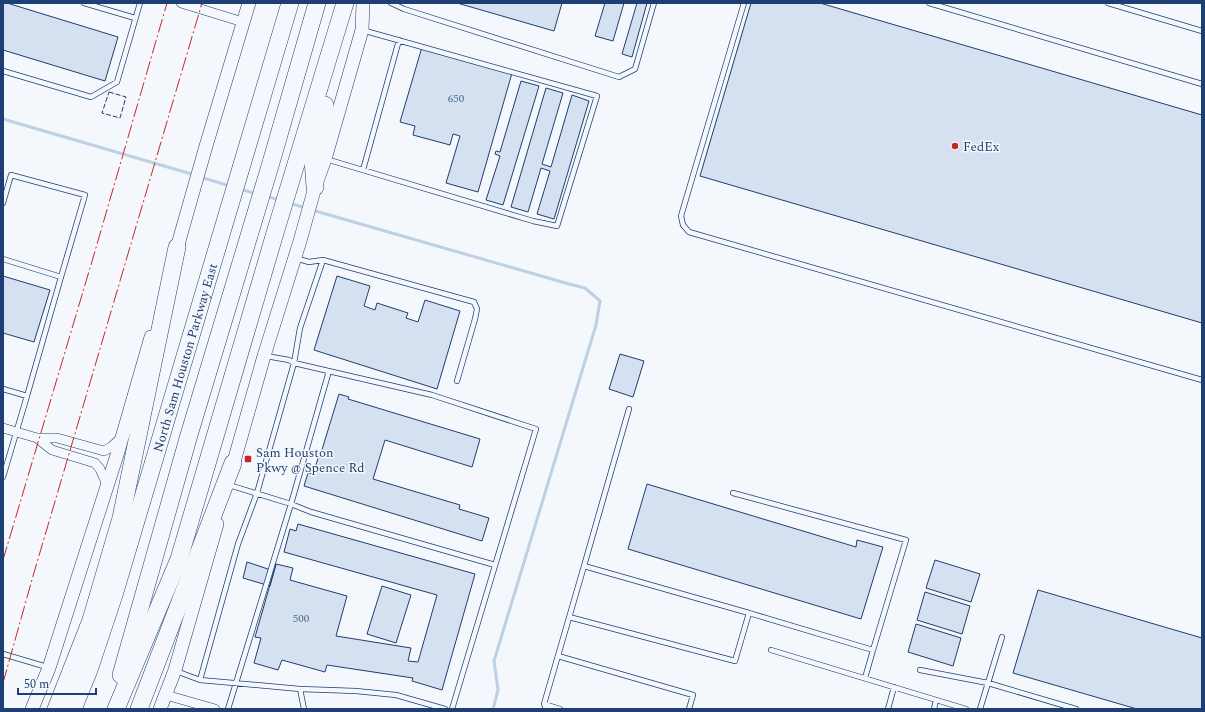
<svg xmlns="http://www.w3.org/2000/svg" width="1205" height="712" font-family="Spectral,serif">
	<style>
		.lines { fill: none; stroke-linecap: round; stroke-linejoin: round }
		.stream { stroke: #bed0e5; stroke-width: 3 }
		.building { fill: #d5e0f0; stroke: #1d3f73 }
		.service-casing { stroke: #1d3f73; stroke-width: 6 }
		.minor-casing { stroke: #1d3f73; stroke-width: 10 }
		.secondary-casing { stroke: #1d3f73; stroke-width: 14 }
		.motorway-casing { stroke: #1d3f73; stroke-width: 18 }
		.service { stroke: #f4f7fb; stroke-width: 4.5 }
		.minor { stroke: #f4f7fb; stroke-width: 9 }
		.secondary { stroke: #f4f7fb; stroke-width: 13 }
		.motorway { stroke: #f4f7fb; stroke-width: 17 }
		.fence { stroke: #1d3f73; stroke-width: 1; stroke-dasharray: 5 2; stroke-linecap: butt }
		.power { stroke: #c62828; stroke-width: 1; stroke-dasharray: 14 3 2 3; stroke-linecap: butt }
		.poi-dot { fill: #c62828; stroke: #f4f7fb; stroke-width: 1.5 }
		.labels { text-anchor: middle; stroke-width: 3; stroke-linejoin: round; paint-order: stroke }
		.number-label { font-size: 11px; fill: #4b6792 }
		.poi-label { font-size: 13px; fill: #1d3f73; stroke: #f4f7fb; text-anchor: start }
		.street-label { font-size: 13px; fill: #1d3f73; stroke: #f4f7fb }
	</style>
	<rect width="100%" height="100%" fill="#f4f7fb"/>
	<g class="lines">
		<path class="stream" d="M3 119 195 175
			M200 177 230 186
			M241 189 256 194
			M266 196 279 200
			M289 203 306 208
			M312 210 569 284 585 288 600 301 596 325 494 661 498 690 493 709"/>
	</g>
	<path class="building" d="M3 3H7L118 37 105 81 3 50Z
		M457 3H562L554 31Z
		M605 3H624L613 41 595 36Z
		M637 3H647L632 57 622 54Z
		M751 3H820L1202 115V323L700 176Z
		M422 47 512 73 478 192 446 183 460 136 453 134 450 145 413 135 415 126 400 122Z
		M521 81 539 86 503 205 486 200 500 156 495 154 496 151 500 152Z
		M546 88 563 93 542 164 551 167 572 95 589 101 554 219 537 214 550 171 541 168 528 212 511 207Z
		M3 276 50 290 34 342 3 333Z
		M337 276 370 286 364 306 375 310 377 303 408 313 406 318 418 322 425 300 460 311 437 389 314 350Z
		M620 354 644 361 633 397 609 389Z
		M339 394 349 397 348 399 480 439 472 467 385 440 373 479 460 505 459 509 489 518 482 541 304 486 308 473 313 474 320 452 321 453Z
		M647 484 856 547 857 540 883 547 861 619 628 549Z
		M298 524 475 574 442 690 412 681 413 678 327 665 325 672 282 660 278 670 254 663 261 638 255 637 276 564 293 568 290 580 347 596 336 636 411 648 408 661 418 662 437 595 284 552 290 529 296 531Z
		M935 560 980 574 971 602 926 588Z
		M247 562 271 570 273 563 276 564 270 586 243 578Z
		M382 586 411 595 396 643 367 634Z
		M1038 590 1202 638V709H1137L1013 673Z
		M925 592 970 606 962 634 917 620Z
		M916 624 961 638 953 666 908 652Z"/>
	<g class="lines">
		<g class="service-casing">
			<path id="service" d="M84 3 135 18
				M391 3 404 9 619 77 635 69 654 3
				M744 3 681 216 683 225 689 232 1202 380
				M929 3 1202 84
				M1108 3 1202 31
				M3 71 91 97 117 82 140 3
				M326 159 533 221 557 226 597 96 362 30
				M363 170 399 40
				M3 203 11 175 85 195 61 277 3 259
				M295 258 309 262 323 260 474 302 477 309 475 319 457 381
				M323 260 300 328 294 363 432 395 536 429 452 709
				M3 389 27 396 61 277
				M3 477 27 396
				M229 485 291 504 311 512 495 565
				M733 493 906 540 873 650 749 613
				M569 617 735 661 749 613 584 566 629 409
				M771 650 966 709
				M3 654 47 667
				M558 656 693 695 689 709
				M920 670 988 683 1076 709
				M176 671 200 680 300 689 356 691 396 695 445 709
				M865 678 873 650
				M200 680 238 544 257 493 294 363 289 360 266 356
				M300 689 304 709
				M544 704 560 709
				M228 709 291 504 329 371
				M546 709 544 704 584 566
				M888 709 894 687
				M934 709 936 700
				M980 709 1002 637"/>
		</g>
		<g class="minor-casing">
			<path id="minor" d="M181 3 243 22
				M3 428 37 438H57L104 451 111 447 122 437
				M37 438 52 450 95 463 100 469 107 485
				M166 695 215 709"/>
		</g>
		<g class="secondary-casing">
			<path id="secondary" d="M175 255 206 146 249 3
				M231 472 264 356 300 241 315 187 325 159 362 30 363 3
				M32 709 49 668 117 455 151 337
				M160 709 175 670 217 524"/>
		</g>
		<g class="motorway-casing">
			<g id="motorway">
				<path d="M315 187 313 159 325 105"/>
				<path d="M121 675 189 435 270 166 317 3"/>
				<path d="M56 709 91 620 121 518 177 247"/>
				<path id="s1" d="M73 709 89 670 114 595 290 3"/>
				<path d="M116 709 179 559 275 233 345 3"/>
				<path d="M139 709 233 463"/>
			</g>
		</g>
		<use href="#service" class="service"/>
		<use href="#minor" class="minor"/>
		<use href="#secondary" class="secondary"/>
		<use href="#motorway" class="motorway"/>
		<path class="fence" d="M109 92 126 97 120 118 102 113Z"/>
		<path class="power" d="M3 560 93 258 167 3
			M3 683 33 576 202 3"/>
	</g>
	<g class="poi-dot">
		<circle cx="955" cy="146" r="4"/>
		<rect x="244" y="455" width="8" height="8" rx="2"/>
	</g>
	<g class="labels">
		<g class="number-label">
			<text x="456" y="102">650</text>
			<text x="301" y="622">500</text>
		</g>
		<g class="poi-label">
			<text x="963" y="151">FedEx</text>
			<text x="256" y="457">Sam Houston<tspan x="256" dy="15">Pkwy @ Spence Rd</tspan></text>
		</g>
		<g class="street-label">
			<text dy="5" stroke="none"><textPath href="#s1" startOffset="369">North Sam Houston Parkway East</textPath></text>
		</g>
	</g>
	<rect width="1205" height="712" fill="none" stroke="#1d3f73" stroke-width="8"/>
	<path d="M18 688v6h78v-6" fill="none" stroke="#1d3f73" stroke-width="2"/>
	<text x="24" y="688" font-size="12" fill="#1d3f73" stroke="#f4f7fb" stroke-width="3" paint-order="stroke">50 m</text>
</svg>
